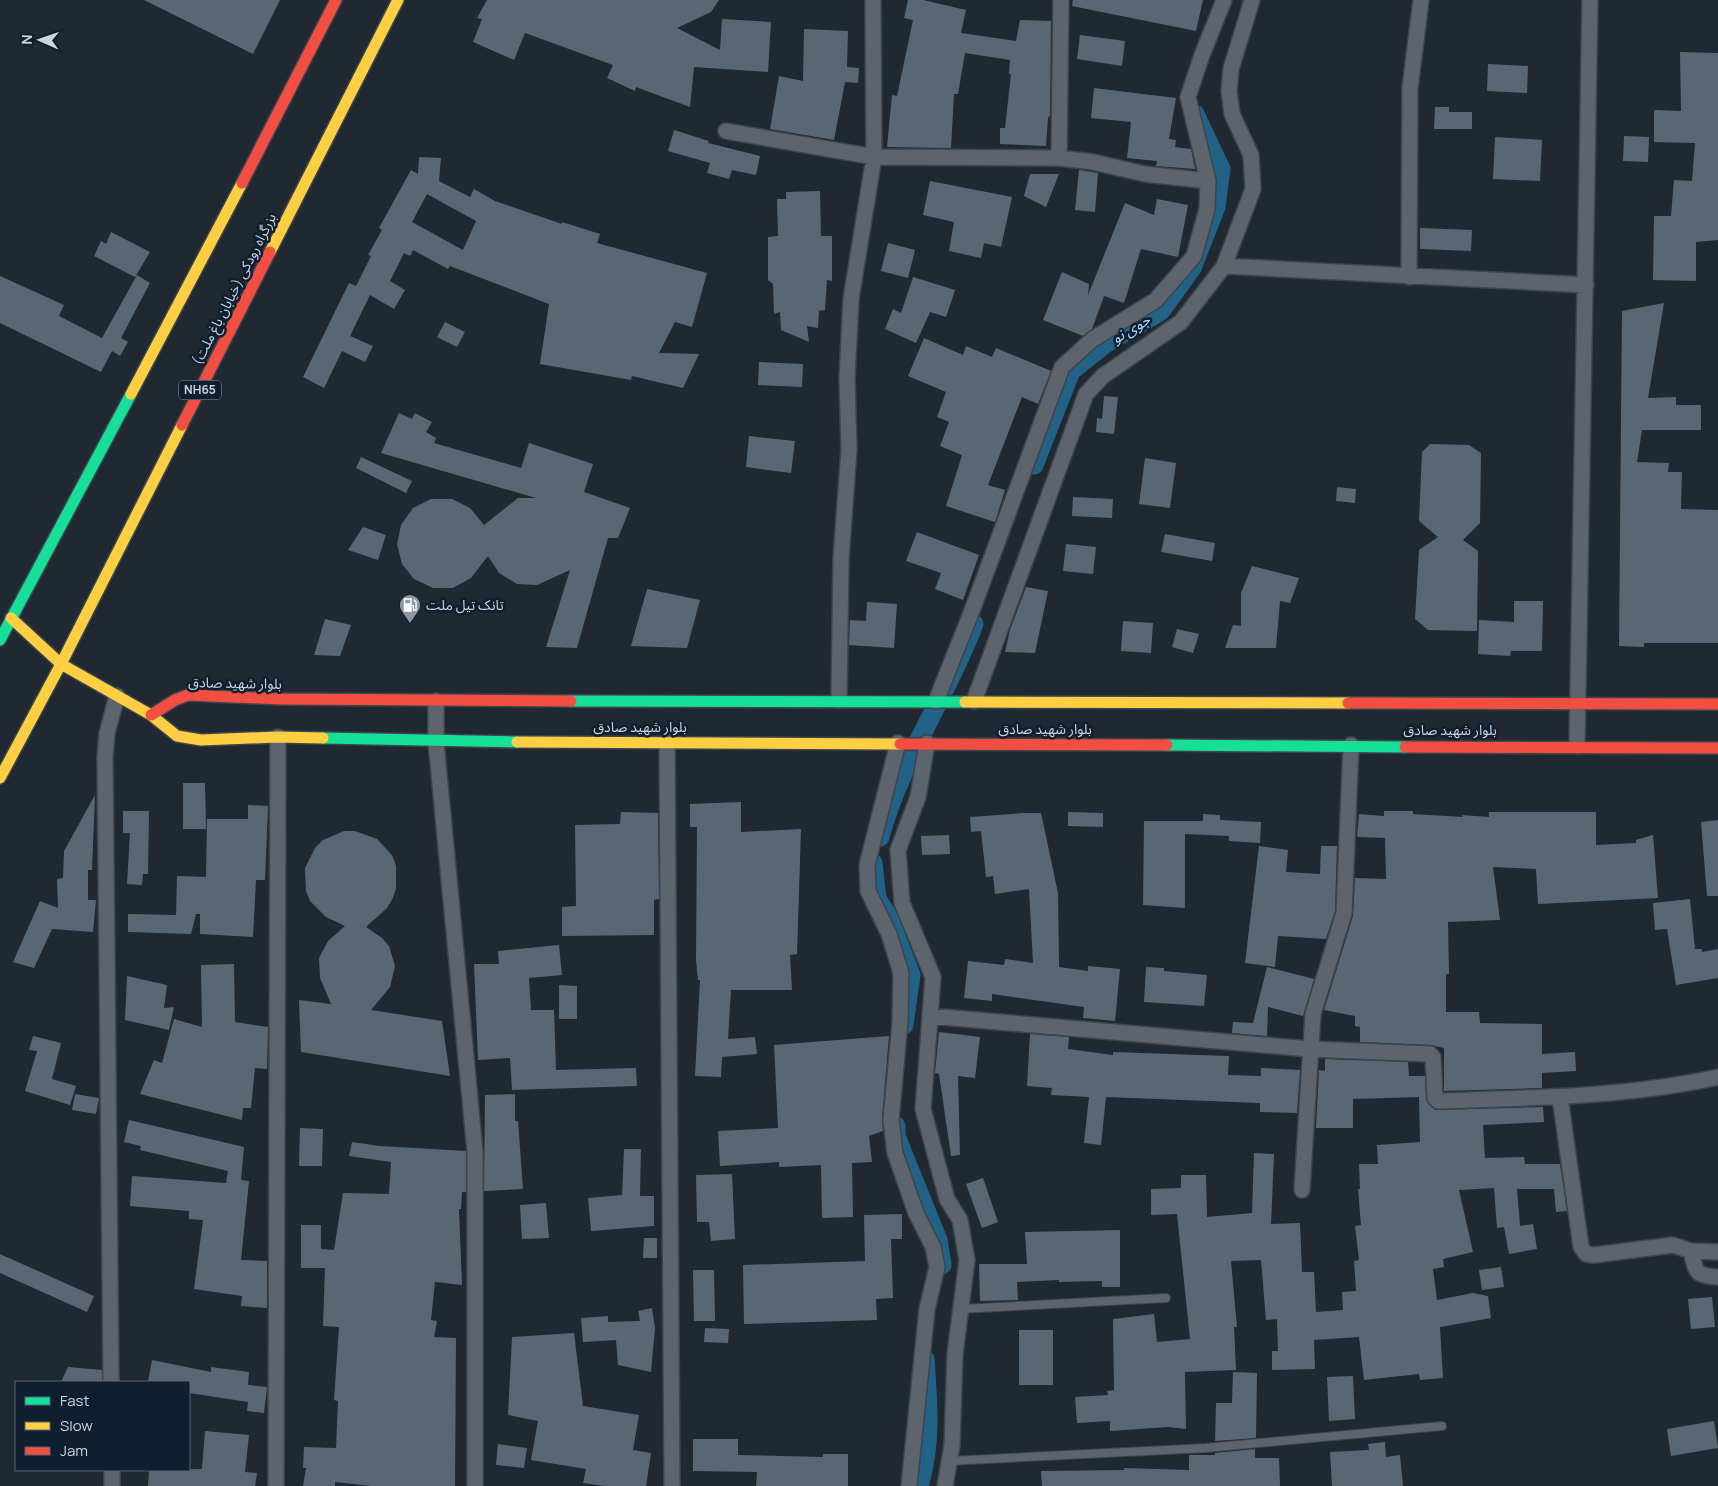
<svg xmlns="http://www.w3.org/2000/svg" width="1718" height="1486" font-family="Manrope,'Noto Sans Arabic',sans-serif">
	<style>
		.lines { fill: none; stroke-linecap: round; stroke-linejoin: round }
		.canal { stroke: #236287; stroke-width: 19 }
		.building { fill: #596774; fill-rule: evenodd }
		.lane-casing { stroke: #3d444c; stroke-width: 10 }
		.street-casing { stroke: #3d444c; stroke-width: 18 }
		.fast-casing { stroke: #3d444c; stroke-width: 14 }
		.slow-casing { stroke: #3d444c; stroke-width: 14 }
		.jam-casing { stroke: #3d444c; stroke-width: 14 }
		.lane { stroke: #5d646c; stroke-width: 8 }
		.street { stroke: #5d646c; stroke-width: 15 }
		.fast { stroke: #16e098; stroke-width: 11 }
		.slow { stroke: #ffcf43; stroke-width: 11 }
		.jam { stroke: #f24e42; stroke-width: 11 }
		.labels { text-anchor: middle; stroke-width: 5; stroke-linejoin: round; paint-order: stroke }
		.shield { fill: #0f1f2f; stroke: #919eaa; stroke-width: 1 }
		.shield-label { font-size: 12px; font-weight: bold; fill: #c9d4de }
		.street-label { font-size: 14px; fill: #c9d4de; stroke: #0f1f2f }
		.poi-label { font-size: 14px; fill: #c9d4de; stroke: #0f1f2f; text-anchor: start }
		.water-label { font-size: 15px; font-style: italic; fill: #a7dcff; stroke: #0f1f2f }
	</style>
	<rect width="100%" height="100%" fill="#202931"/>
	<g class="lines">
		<path class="canal" d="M1034 465 1071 371 1105 344 1161 311 1192 268 1216 207 1221 169 1195 114
			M880 837C900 762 947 696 974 624
			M873 863 877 899 888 916 911 975 904 1025
			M896 1126V1136L938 1240 942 1265
			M919 1486C932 1443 928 1402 925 1359"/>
	</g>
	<path class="building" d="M144 0H280L253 54Z
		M487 0H719L711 12 677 28 720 50 722 19 771 22 768 72 694 67 690 107 636 87 635 91 607 78 613 65 525 33 514 60 473 42 482 19 477 18Z
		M908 0H923L966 10 961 33 1016 41 1020 20 1051 21 1050 115 1048 118 1046 146 1000 144V128H1005L1011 74H1009L1010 60 965 53 958 94H954L951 148 887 147 892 95 897 96 913 20 904 18Z
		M1073 0H1203L1196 31 1072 6Z
		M804 29 848 31 847 67 859 68 858 83 845 82 834 140 770 129 779 76 803 81Z
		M1080 35 1125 41 1122 66 1077 59Z
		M1680 52 1718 53V240L1696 242V281L1653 280 1654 216H1671L1674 180 1692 181 1695 143 1654 142V110L1681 111Z
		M1488 64 1528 66 1527 93 1487 91Z
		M1094 88 1176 98 1169 139 1176 140 1175 147 1191 149 1195 169 1156 166 1157 161 1127 158 1131 122 1091 118Z
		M1435 107H1449V112H1472V129H1434Z
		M674 130 709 141 708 143 760 156 756 175 732 170 729 179 707 173 710 163 668 151Z
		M1624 136 1649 137 1648 162 1623 161Z
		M1495 137 1542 140 1540 181 1493 179Z
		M419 157 441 158 439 181 470 197 474 189 495 201 562 224V222L600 234 597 243 707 273 692 327 675 322 659 353 699 354 683 388 632 376 631 380 540 364 549 304 450 266 448 269 413 250 410 256 404 253 390 281 405 290 394 309 370 295 350 336 373 346 365 362 342 351 324 388 303 377 349 283 356 286 371 256 368 255 382 230 379 228 411 170 418 174ZM427 194 476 221 463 250 412 222Z
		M1079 170 1098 173 1095 212 1075 210Z
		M1030 174H1059L1046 207 1024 196Z
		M930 181 1012 197 1001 247 984 243 981 258 949 251 954 222 923 215Z
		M820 191 821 236H832V281L827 280 825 310 819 311 818 328 807 326 809 342 781 330 780 312 774 314 773 284 768 280V237L778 236 777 199H786V192Z
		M1157 199 1188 205 1178 257 1141 249 1124 303 1104 296 1092 329 1083 336 1043 320 1062 272 1089 284 1088 295 1125 203 1154 215Z
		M1420 228 1472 230 1471 251 1420 249Z
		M111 232 150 252 135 277 94 256 101 241 106 244Z
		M888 243 915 250 908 278 881 271Z
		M137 275 150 283 121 338 128 342 120 356 112 351 101 372 0 323V276L64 305 59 316 102 338Z
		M913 277 955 290 946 317 930 312 916 343 885 329 893 309 901 313Z
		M1664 303 1648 398 1676 397V405H1701V430H1642L1637 462 1669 463 1668 472H1682L1681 509 1718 510V643H1644V647L1619 646 1622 311Z
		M445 322 465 332 457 347 437 337Z
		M924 338 963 355 966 346 992 357 996 348 1051 371 1038 404 1022 397 988 485 1005 490 995 522 946 506 962 455 940 446 949 422 937 417 946 392 908 376Z
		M759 362 803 364 802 387 758 385Z
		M1104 396 1118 397 1114 434 1096 432 1097 418 1102 419Z
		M399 413 412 419 415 413 432 422 426 432 436 438 434 443 521 468 529 443 593 464 584 492 630 508 618 538H608L577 648 546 647 570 570 537 585 517 584 499 573 488 556 471 578 453 588H433L414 579 402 564 397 544 401 525 413 508 431 499H452L470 508 484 525 518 498H536L381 453Z
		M749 436 795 441 791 473 746 467Z
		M1430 444 1469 445 1481 453 1480 523 1463 540 1478 551 1477 631 1428 630 1415 619 1419 550 1438 537 1419 521 1422 452Z
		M361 457 412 481 406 493 356 468Z
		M1145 458 1176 463 1170 508 1139 504Z
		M1337 487 1356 489 1355 503 1336 501Z
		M1073 497 1113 499 1112 518 1072 516Z
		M363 527 386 535 378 560 348 550Z
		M917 532 979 555 963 600 935 589 941 573 906 561Z
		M1165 534 1215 543 1212 561 1161 552Z
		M1066 544 1096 547 1093 574 1063 571Z
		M1252 566 1299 578 1290 603 1280 601 1276 648H1225L1233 625 1241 626V593Z
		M1026 587 1048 591 1035 653 1005 652 1010 630Z
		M647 589 700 600 687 648 631 646Z
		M1514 601H1543L1542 651H1511L1510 656 1478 654 1479 620 1514 622Z
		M867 602 897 604 894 648 849 645 850 620 866 621Z
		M325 619 351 625 340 656 314 655Z
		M1123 621 1153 623 1151 653 1121 651Z
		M1177 629 1199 634 1193 653 1172 647Z
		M183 783H205L206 829H183Z
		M95 795 92 870H88V900H96L93 932 52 929 34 968 13 962 40 901 58 908 57 879 63 878 64 851Z
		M741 802V832L801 829 797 954 790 955 792 990H731L728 1039 755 1037 757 1054 722 1057 721 1077 695 1076 700 980H698L696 960 697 827H690V804Z
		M248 805 268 806 265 880H256L253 937 200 934V914H196L191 934 128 932V914L176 915 177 876 206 877 207 819H248Z
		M123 811H149L148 874H143L142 885 127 884 130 833H123Z
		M1384 811H1413V814L1463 817 1462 815 1489 817V812H1596V845L1636 843V840L1653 835 1658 898 1538 904 1536 869 1493 867 1500 920 1448 922 1449 974H1446V1012H1479L1480 1023 1542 1024V1054L1575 1052 1576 1071 1542 1073V1088L1444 1091V1048L1430 1045 1360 1042V1027L1355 1026V1016L1324 1010 1353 916 1355 878 1386 879 1385 838 1357 837 1359 814 1384 816Z
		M621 812 658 813 659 899 654 900V935L562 936V907L576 906 575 825 620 824Z
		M1068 812 1103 813V827L1068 826Z
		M1024 813H1041L1058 893 1059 967 1088 971V966L1120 969 1115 1021 1083 1018 1084 1007 992 994V1001L964 998 968 961 1004 965 1005 959 1033 963 1029 889 995 894 993 876 986 877 981 831 971 832 970 817Z
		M1203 814 1220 815V820L1261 822 1260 843 1229 841V836L1185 834V908L1143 905 1144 821H1203Z
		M1718 820V896H1707L1701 822Z
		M344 831H355L377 839 392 855 396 866V888L393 898 387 908 366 927 382 938 389 946 395 966 390 987 371 1010 442 1021 450 1076 301 1052 299 1000 331 1004 320 978 319 958 328 941 345 926 326 917 310 901 306 891 305 868 315 848 323 840Z
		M949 835 950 854 922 855 921 836Z
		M1259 846 1288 850 1286 872 1320 874 1321 846H1337L1335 911 1326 939 1278 936 1275 967 1245 963Z
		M1690 899 1695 949H1702V952L1718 949V978L1676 985 1667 929 1655 930 1653 903Z
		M559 945 562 975 529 978 531 1010H554L556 1070 636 1068 637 1086 512 1090 510 1058 478 1060 474 964H499L498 951Z
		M234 964 235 1022 268 1027 267 1069 255 1068 251 1108H243L242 1120 140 1094 154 1060 162 1063 174 1019 202 1027 201 965Z
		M1146 967 1164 968V971L1207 975 1204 1006 1144 1002Z
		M1267 967 1314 979 1303 1016 1268 1007 1267 1036 1232 1033 1233 1022 1253 1023Z
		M127 976 167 985 164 1008 174 1007 169 1030 125 1020Z
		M559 985 577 986V1019H559Z
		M939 1032 980 1037 975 1078 958 1076 960 1155 951 1156 939 1074 935 1073Z
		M1030 1034 1069 1037 1068 1049 1113 1055V1052L1229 1056 1228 1075 1261 1076V1068L1300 1070 1297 1113 1260 1112V1103L1106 1097 1101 1145 1084 1143 1089 1097 1051 1095 1052 1088 1027 1086Z
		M33 1036 61 1043 52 1079 76 1086 70 1105 25 1091 37 1051 29 1050Z
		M889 1036 882 1119 883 1131 869 1136 872 1162 852 1163 853 1217 822 1218 821 1165 779 1167V1162L720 1166 718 1131 778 1128 774 1045Z
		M1325 1059 1408 1062 1409 1076H1425L1426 1099 1435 1110 1543 1107 1544 1122 1483 1125 1485 1158 1524 1157 1525 1164H1560L1567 1211 1556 1212 1554 1189H1517L1520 1226 1533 1224 1537 1249 1509 1254 1504 1227 1497 1228 1494 1188 1459 1190 1473 1252 1443 1259 1444 1267 1433 1269 1437 1300 1473 1293 1488 1296 1491 1318 1440 1327 1443 1378 1420 1380 1419 1374 1364 1380 1359 1337 1314 1340 1315 1369 1272 1370V1351H1278L1277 1319 1266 1320 1261 1260 1231 1261 1237 1327H1234L1236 1370 1185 1372 1186 1429 1168 1427 1110 1431V1421L1077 1423 1075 1397 1108 1395 1107 1391 1114 1390 1113 1319 1154 1314 1157 1342 1190 1339 1177 1214 1151 1215V1189L1181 1188V1175H1206L1207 1217 1252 1213 1254 1153 1274 1154 1271 1224 1300 1223 1302 1272H1314L1316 1312 1343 1310 1342 1292 1356 1291 1354 1261 1359 1260 1355 1226 1361 1225 1358 1189H1360L1359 1164H1378L1377 1145 1420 1142 1419 1097 1353 1099V1128H1316L1319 1070 1325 1071Z
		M75 1094 99 1098 96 1114 72 1110Z
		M515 1094V1121H518L523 1189 484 1191 485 1095Z
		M129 1120 244 1147 241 1180 249 1181 241 1260 267 1261V1308L241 1306 242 1296 194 1289 203 1220 189 1219V1211L130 1206 132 1176 226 1183 228 1171 140 1150 141 1146 124 1142Z
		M300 1128 323 1129 322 1166H299Z
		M352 1142 380 1146 466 1151V1192H462L461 1209H459L462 1285 435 1282 431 1320 437 1321 434 1337 456 1338 455 1486H372L335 1482V1486H303L306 1468H303L304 1447 336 1448 338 1401 334 1400 339 1327 323 1326 325 1268H301V1225H321V1249L334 1250 343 1193 389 1194 391 1162 349 1156Z
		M624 1149H641L640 1196H654V1226L591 1231 588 1198 622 1195Z
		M732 1174 735 1239 711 1241 709 1222H697L696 1175Z
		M983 1178 998 1222 982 1228 966 1184Z
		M546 1203 549 1238 522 1239 520 1205Z
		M902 1214V1239H891L893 1298 876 1299 877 1320 744 1324 743 1265 865 1261 864 1215Z
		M1120 1230V1287H1102V1281L1059 1282V1280L1017 1282 1018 1300 980 1301 979 1264H1027L1025 1232Z
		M644 1238H657V1258H643Z
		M0 1254 94 1296 87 1312 0 1273Z
		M1501 1267 1504 1287 1482 1290 1479 1270Z
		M693 1270H714L715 1321H694Z
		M1712 1297 1715 1327 1691 1329 1688 1299Z
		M652 1308 655 1328 651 1372 618 1365 616 1340 583 1342 581 1318 608 1316V1322L640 1321 638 1311Z
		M705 1328 729 1329 728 1343 704 1342Z
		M1019 1330H1053V1385H1019Z
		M574 1333 583 1406 639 1415 633 1450 651 1453 646 1486H605L583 1483 586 1469 531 1460 538 1421 508 1415 512 1337Z
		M152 1360 211 1372V1367L249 1372 248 1385 267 1387 264 1413 247 1411 248 1402 189 1393V1382H148Z
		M68 1367 102 1370V1382H61Z
		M1233 1372 1257 1373 1256 1438 1215 1441 1216 1403H1232Z
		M1353 1376 1355 1419 1329 1421 1327 1377Z
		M1714 1421 1718 1448 1671 1456 1667 1429Z
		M205 1431 249 1435 245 1472 257 1473 255 1486H148L149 1470 202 1469Z
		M693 1439H738V1455L823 1457V1454H848V1486H756L757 1472 693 1471Z
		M1385 1442 1386 1457 1400 1455 1403 1486H1332L1330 1452 1369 1450 1368 1444Z
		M498 1444 527 1448 524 1468 496 1465Z
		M1255 1449V1458H1279L1280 1486H1042L1041 1471 1124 1470V1468L1189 1470V1455H1215V1453Z"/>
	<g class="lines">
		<g class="lane-casing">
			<path id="lane" d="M961 1309 1166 1298
				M949 1461 1206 1448 1442 1426"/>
		</g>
		<g class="street-casing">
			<path id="street" d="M726 131 874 157 1059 158 1093 162 1145 174 1208 181
				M1059 158 1061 0
				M1224 266 1586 285
				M1409 277 1410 88 1421 0
				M839 700 841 559 849 449 847 378 851 299 874 157 873 0
				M436 701V742L475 1152V1486
				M936 701 973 608 1062 367 1093 339 1156 300 1194 256 1207 209 1208 181 1188 97 1202 55 1224 0
				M974 701 1086 394 1103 376 1181 322 1224 266 1253 189 1251 155 1232 114 1229 91 1231 69 1252 0
				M667 742 672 1486
				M898 743 867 865 868 891 889 934 901 973 900 1022 891 1120 895 1153 916 1213 933 1247 937 1267 927 1309 909 1486
				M927 743 918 797 898 850 902 903 933 977 923 1109 947 1199 960 1220 967 1260 955 1354 952 1445 945 1486
				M1577 746 1590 0
				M930 1016 1310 1049 1430 1054 1433 1057 1435 1098 1438 1101C1531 1098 1627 1097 1718 1077
				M1560 1097 1581 1247 1586 1254 1594 1255 1673 1245 1691 1251 1718 1252
				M1302 1190 1313 1014 1344 913 1351 745
				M1691 1251C1696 1272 1695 1276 1718 1277
				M111 1382 105 757 107 733 117 696
				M112 1470V1486
				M276 1486 278 737"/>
		</g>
		<g class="fast-casing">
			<path id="fast" d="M0 640 131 394
				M571 701 965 702
				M323 738 517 742
				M1167 745 1405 747"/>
		</g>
		<g class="slow-casing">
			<path id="slow" d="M270 252 398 0
				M131 394 242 183
				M11 618 61 664 151 715 177 736 201 740 278 737 323 738
				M965 702 1348 703
				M517 742 900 744
				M0 778 61 664 182 425"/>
		</g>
		<g class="jam-casing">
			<path id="jam" d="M242 183 336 0
				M182 425 270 252
				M1348 703 1718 704
				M151 715 175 700 188 695 281 699 571 701
				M900 744 1167 745
				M1405 747 1718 748"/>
		</g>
		<use href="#lane" class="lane"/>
		<use href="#street" class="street"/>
		<use href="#fast" class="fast"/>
		<use href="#slow" class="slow"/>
		<use href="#jam" class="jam"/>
	</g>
	<defs>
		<g id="fuel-pin" transform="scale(1.125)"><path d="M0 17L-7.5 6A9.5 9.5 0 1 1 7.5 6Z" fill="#8e98a1" stroke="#0f1f2f"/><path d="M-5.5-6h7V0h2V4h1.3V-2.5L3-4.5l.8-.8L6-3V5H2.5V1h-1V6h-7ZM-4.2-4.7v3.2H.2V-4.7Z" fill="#fff"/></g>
	</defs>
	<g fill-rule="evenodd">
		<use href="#fuel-pin" x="410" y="605"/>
	</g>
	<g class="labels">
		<rect class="shield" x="179" y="380.5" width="42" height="19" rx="4"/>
		<g class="shield-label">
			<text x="200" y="394">NH65</text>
		</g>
		<g class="street-label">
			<text transform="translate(234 289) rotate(-63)" y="5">بزرگراه رودکی (خیابان باغ ملت)</text>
			<text transform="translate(235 683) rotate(1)" y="5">بلوار شهید صادق</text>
			<text x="640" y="732">بلوار شهید صادق</text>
			<text x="1045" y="734">بلوار شهید صادق</text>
			<text x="1450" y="735">بلوار شهید صادق</text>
		</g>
		<g class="poi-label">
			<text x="426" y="610">تانک تیل ملت</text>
		</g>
		<g class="water-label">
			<text transform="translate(1131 329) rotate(-31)" y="5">جوی نو</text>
		</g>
	</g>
	<rect x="15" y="1381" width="175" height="90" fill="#0f1f2f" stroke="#596775"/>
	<rect x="25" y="1397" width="25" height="8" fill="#16e098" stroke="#596775"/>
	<text x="60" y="1406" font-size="15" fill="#c9d4de">Fast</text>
	<rect x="25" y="1422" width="25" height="8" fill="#ffcf43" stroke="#596775"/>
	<text x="60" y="1431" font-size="15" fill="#c9d4de">Slow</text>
	<rect x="25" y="1447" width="25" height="8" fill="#f24e42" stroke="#596775"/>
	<text x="60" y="1456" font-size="15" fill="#c9d4de">Jam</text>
	<g transform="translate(40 40) rotate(272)" stroke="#0f1f2f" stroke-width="4" paint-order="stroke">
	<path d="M0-4L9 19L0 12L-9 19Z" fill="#c9d4de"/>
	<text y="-8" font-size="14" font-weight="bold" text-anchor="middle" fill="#c9d4de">N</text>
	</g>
</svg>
